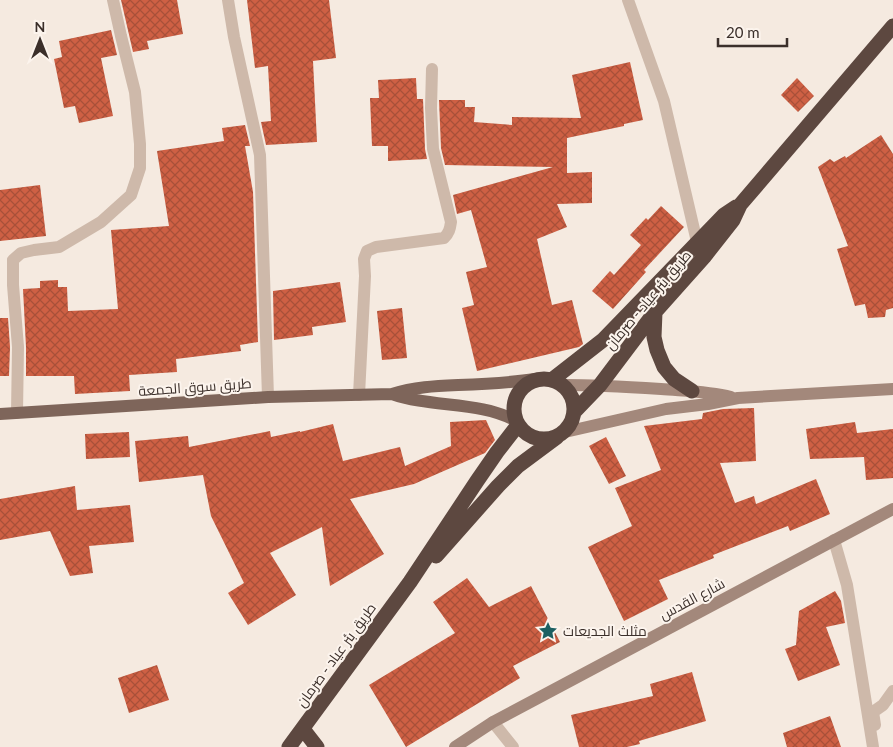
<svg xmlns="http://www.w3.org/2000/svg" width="893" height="747" font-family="Lato,Cairo,sans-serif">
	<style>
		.building { fill: url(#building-cross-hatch) }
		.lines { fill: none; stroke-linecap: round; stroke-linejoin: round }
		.street { stroke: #ceb9aa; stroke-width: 12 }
		.secondary { stroke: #a3887b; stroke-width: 12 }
		.primary { stroke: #7e655a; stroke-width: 12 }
		.highway { stroke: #5d4840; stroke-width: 15 }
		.labels { text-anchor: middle; stroke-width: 4; stroke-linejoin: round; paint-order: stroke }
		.street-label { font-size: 14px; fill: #3b2f2a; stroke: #fcf4ed }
		.poi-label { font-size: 14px; fill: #3b2f2a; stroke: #fcf4ed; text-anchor: start }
	</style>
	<defs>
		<pattern id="building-cross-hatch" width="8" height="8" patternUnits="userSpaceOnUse" patternTransform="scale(1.25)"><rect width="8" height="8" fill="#ce6044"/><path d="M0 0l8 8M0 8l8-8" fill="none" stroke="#a85039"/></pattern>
	</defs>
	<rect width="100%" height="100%" fill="#f5eae0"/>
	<path class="building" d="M121 0H177L183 34 147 41 149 49 133 52Z
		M247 0H329L336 58 313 61 317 142 266 145 261 122 271 121 268 66 255 68Z
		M111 30 117 55 101 58 113 116 79 123 75 106 64 108 54 59 62 57 59 41Z
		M630 62 643 120 624 124V126L567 138V173L592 172V203L557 204 567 227 537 239 552 305 572 300 583 344 579 347 477 371 462 308 474 305 466 272 487 267 471 210 457 214 453 195 553 167 445 165 441 148 439 100H465V107H475L474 122 512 125V117L581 118 572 75Z
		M416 78 417 99H423L425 149 427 159 388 161V146H372L370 98H379L378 80Z
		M797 78 814 96 798 112 781 95Z
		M245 125 250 146H245L253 192 258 342 240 345 241 351 176 359 177 372 129 375 130 391 75 394 74 376H26V347L23 289 40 288V281L58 280V287H67L68 311 118 309 111 230 169 226 157 151 224 141 222 128Z
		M881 135 893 154V308L886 310 885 317 868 318 865 304 855 306 837 249 848 246 818 167 830 159 834 162 845 156 846 158Z
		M40 185 46 236 0 241V190Z
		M661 206 684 227 644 270 646 272 613 309 592 291 610 271 614 275 641 245 630 235 646 218 648 220Z
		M340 282 346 322 312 327 313 335 274 340 273 291Z
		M402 308 407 358 382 360 377 311Z
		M0 318H8L10 347 9 376H0Z
		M754 408 756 461 720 463 735 503 754 496 756 504 816 479 830 514 790 531 788 526 713 555 714 558 659 580 668 599 624 621 588 547 632 526 615 488 661 470 644 426 702 419 703 413 723 409Z
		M486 420 495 440 485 453 414 484 350 499 384 554 330 586 322 527 270 553 296 595 248 625 228 593 244 583 211 516 203 475 139 482 135 441 188 436 189 447 270 431 271 437 300 431V432L333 424 343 461 400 447 405 466 451 446 450 422Z
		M855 422 857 433 893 429V478L866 480 864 457 810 459 806 429Z
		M129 432 130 457 86 459 85 434Z
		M606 437 626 476 609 484 589 446Z
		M75 486 77 510 130 505 134 542 89 546 93 573 70 576 50 531 0 540V499Z
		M467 578 489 607 531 586 560 642 513 666 520 678 406 747 369 685 455 633 433 602Z
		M835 591 841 601 845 623 826 627 840 665 798 681 785 649 796 645 799 611Z
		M157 665 169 700 129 713 118 678Z
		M692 672 706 721 639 741 640 744 627 747H579L571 715 653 696 650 684Z
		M830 716 841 747H787L783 733Z"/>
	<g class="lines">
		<path class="street" d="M228 0 234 37 260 155 268 397
			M628 0 664 101 697 242
			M359 395 365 276 364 259 367 251 376 247 444 238C449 233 450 229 451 222L433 149 431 108 432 69
			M17 413 18 347 13 285V260L21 253 34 250 59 247 101 222 131 195 140 168V144L135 92 121 36 113 0
			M834 540 847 585 873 747
			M493 722 513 747
			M875 725 873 712 883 705 893 691"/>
		<path class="secondary" d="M564 385C597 385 629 387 661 389 685 391 708 391 731 397
			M565 432 666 409 708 404 738 398 893 389
			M455 747 493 722 893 509"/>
		<path class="primary" d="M392 394C431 408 480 401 516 421
			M0 414 268 397 392 394C414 387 435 386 458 385 484 384 510 383 535 379"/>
		<path class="highway" d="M655 312 654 337 657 350 664 367 674 379 692 391
			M514 409a30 30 0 1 1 60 0a30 30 0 1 1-60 0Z
			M553 379 603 340 724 215 736 207
			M575 411 600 385 655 312 704 257 733 220 740 205 893 26
			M436 556 498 486 518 466 557 437
			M303 729 317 747
			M289 747 410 582 477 481 497 452 518 425"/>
	</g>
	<defs>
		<g id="sight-bare" transform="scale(1.5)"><path d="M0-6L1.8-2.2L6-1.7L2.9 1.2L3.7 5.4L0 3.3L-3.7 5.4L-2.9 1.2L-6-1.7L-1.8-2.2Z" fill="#1c5f61" stroke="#fcf4ed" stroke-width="2.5" paint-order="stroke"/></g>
	</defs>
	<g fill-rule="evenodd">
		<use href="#sight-bare" x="548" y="631"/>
	</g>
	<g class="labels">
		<g class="street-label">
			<text transform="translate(648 300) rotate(-50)" y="5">طريق بئر عياد - صرمان</text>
			<text transform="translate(195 387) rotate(-4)" y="5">طريق سوق الجمعة</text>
			<text transform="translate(692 599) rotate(-28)" y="5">شارع القدس</text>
			<text transform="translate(336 655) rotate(-54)" y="5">طريق بئر عياد - صرمان</text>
		</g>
		<g class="poi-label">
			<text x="563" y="636">مثلث الجديعات</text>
		</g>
	</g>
	<g transform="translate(40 40)" stroke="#fcf4ed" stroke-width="4" paint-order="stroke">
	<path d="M0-4L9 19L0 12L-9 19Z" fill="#3b2f2a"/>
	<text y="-8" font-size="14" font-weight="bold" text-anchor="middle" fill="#3b2f2a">N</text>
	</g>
	<path d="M718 38v8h69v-8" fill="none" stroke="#3b2f2a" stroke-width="2.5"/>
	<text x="726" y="38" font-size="15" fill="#3b2f2a" stroke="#fcf4ed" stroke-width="4" paint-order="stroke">20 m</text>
</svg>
